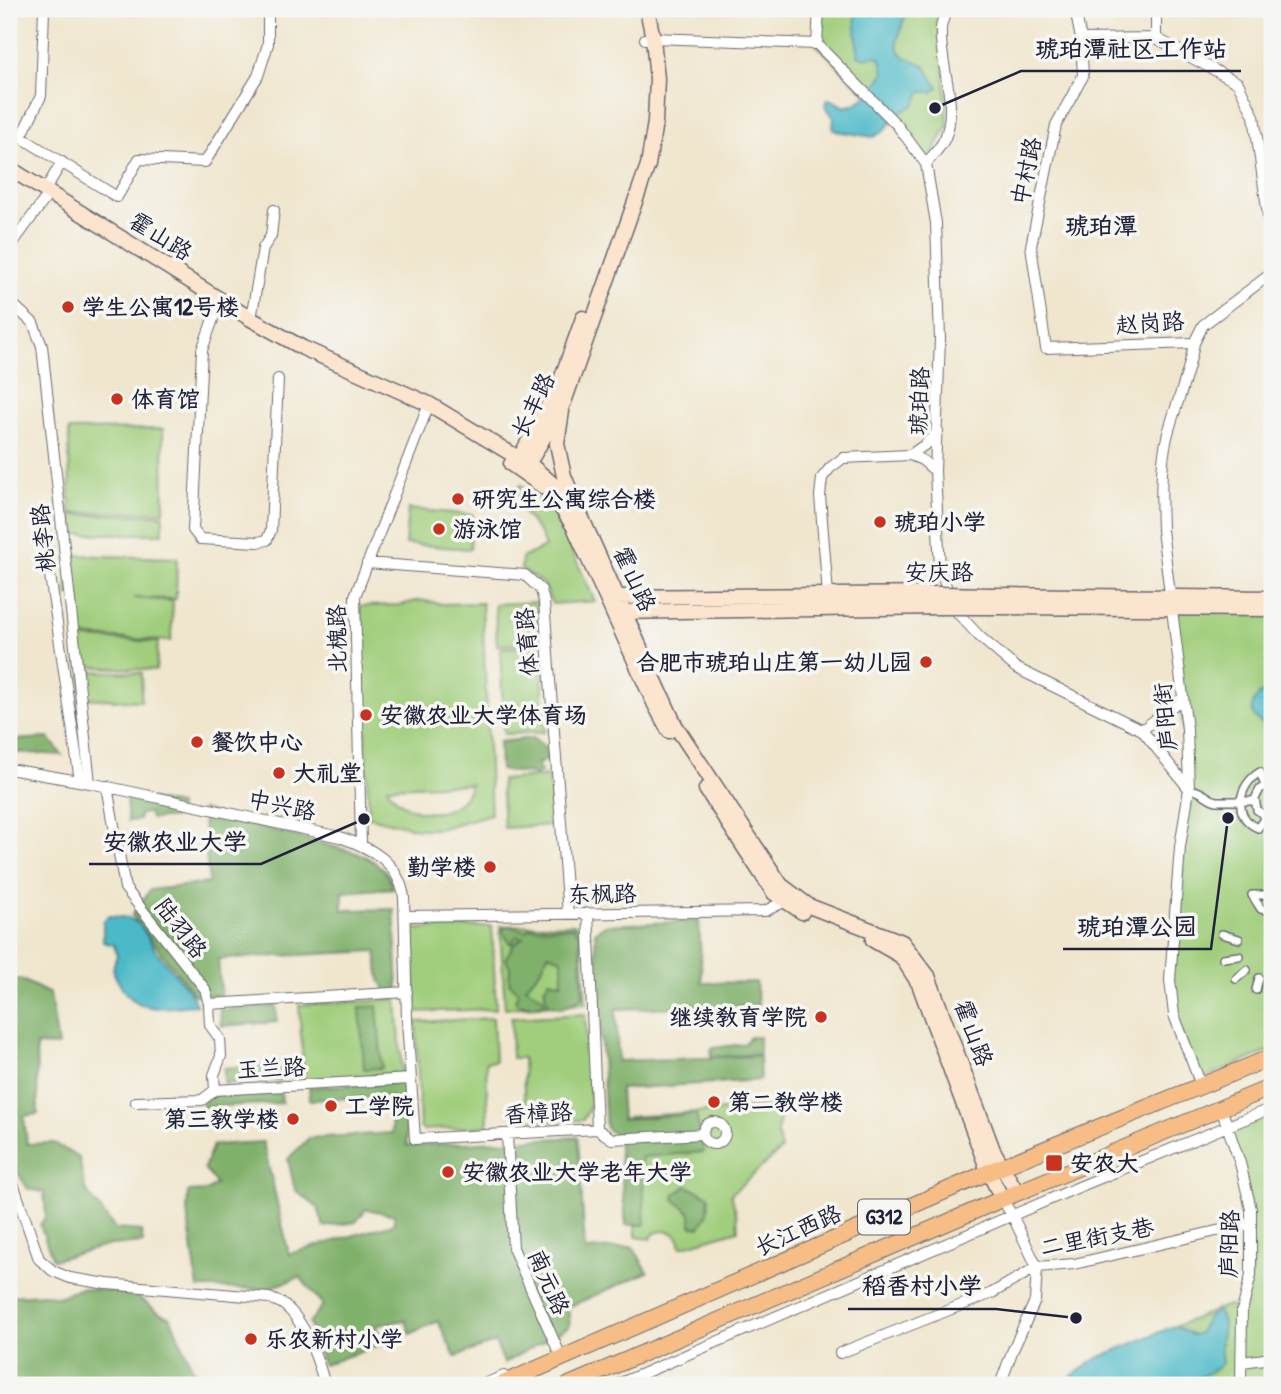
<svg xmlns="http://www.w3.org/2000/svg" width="1281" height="1394" font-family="'Patrick Hand','LXGW WenKai TC',sans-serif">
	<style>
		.green { fill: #a0ce7b; stroke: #61785b; stroke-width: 2; fill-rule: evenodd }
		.forest { fill: #80b16b; stroke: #516a53; stroke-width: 2 }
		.water { fill: #4cb9c7; stroke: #376e81; stroke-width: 2 }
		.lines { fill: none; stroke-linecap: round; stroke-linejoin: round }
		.pedestrian-casing { stroke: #6a676e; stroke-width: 10 }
		.minor-casing { stroke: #6a676e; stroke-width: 12 }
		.secondary-casing { stroke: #6a676e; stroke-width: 17 }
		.trunk-casing { stroke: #6a676e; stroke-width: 18 }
		.pedestrian { stroke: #fff; stroke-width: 7 }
		.minor { stroke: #fff; stroke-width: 10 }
		.secondary { stroke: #fbe5cf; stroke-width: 14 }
		.trunk { stroke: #f6be86; stroke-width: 16 }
		.secondary-bridge-casing { stroke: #6a676e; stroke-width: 17; stroke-linecap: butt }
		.secondary-bridge { stroke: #fbe5cf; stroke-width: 14 }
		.poi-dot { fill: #c8321e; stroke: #f6f6f2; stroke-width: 2.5 }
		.labels { text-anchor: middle; stroke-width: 7; stroke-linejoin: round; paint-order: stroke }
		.shield { fill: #f6f6f2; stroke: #626272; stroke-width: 2 }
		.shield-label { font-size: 21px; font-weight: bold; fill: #22223b }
		.street-label { font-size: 23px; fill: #22223b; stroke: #f6f6f2 }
		.poi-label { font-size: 23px; font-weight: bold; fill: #22223b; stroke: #f6f6f2; text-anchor: start }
		.neighbourhood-label { font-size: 24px; font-weight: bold; fill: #22223b; stroke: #f6f6f2 }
		.leader { fill: none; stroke: #22223b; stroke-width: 2.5 }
		.callout-dot { fill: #22223b; stroke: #f6f6f2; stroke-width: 2.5 }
		.callout-label { font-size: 24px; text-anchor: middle; font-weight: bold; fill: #22223b; stroke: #f6f6f2; stroke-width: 7; stroke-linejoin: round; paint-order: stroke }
	</style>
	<rect width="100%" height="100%" fill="#f6f6f2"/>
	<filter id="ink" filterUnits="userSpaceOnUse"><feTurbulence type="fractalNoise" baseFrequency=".0143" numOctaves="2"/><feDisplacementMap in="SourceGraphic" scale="14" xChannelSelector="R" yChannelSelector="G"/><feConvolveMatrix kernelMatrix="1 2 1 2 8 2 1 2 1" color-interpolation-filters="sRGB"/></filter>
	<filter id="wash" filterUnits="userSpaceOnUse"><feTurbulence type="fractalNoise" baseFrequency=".00686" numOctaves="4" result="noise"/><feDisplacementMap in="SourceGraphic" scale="28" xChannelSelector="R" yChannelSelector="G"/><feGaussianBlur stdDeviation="1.57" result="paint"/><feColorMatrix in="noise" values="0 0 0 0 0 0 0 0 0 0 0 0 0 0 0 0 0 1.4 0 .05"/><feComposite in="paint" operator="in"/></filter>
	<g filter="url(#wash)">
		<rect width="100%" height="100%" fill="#f0e6ce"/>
		<path class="green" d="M819 9H947L941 28 948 126 926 164 897 125 817 45Z
			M163 429 164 512 70 513 69 430Z
			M521 485 547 505 558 521 595 601 552 604 544 584 521 569 522 558 545 547 540 533 511 497Z
			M408 509 473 515 470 549 405 544Z
			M72 515H163V534H72Z
			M68 555 177 558 176 599 133 598 173 601 171 641 77 636 79 596 67 595Z
			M419 600 442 604 482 603 491 814 439 829H418L369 817 360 606 401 605ZM471 784C458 823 405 820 387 787Z
			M538 602 540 643 497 645 495 604Z
			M1172 608 1272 609V1050L1199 1080 1174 1015 1170 980 1189 789Z
			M81 638 158 642 156 670 79 666Z
			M541 646 545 732 504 734 500 648Z
			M83 671 142 673 141 701 81 698Z
			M549 776 553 825 504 828 501 780Z
			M574 924 581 931 586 1003 505 1008 500 926Z
			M492 926 496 1009 415 1012 412 929Z
			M397 999 402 1073 304 1079 299 1005Z
			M585 1014 591 1105 583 1120 525 1123 523 1058H512L511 1018Z
			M493 1018 495 1061 486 1062 488 1126 423 1130 420 1127 416 1022Z
			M783 1106 777 1131 781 1150 731 1194 737 1216 738 1230 681 1247C679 1232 668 1228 655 1233L650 1239 636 1236 628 1117Z
			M1272 1108V1385H1059L1098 1358 1228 1305 1241 1310 1251 1275V1209L1228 1127Z"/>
		<path class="forest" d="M49 738 62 755 9 752V740Z
			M533 738 544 746 548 759 537 765 541 772 536 775 500 770 499 742Z
			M132 796 179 805 178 817 151 819 150 813 139 814V820L128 821 126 799Z
			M202 810 360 854C375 861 390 871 393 888L343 892V910L394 909 398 991H387L380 980 376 951 218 959 221 995H195L132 915 150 890 209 883Z
			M699 921 702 983 756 982 758 1005 616 1009 618 1061 759 1056 760 1080 620 1089 622 1119 696 1114 704 1152 642 1157 645 1225H626L618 1137 606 1128 595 932 605 925Z
			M510 926 526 931 528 928 573 927 580 935 583 997 562 1008 548 1004 544 989 549 980 562 983V959L548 954 542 968 526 987 543 998 545 1005H520L515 1002 518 991 509 983 510 967 505 959 515 943 523 938 516 937 511 944 503 933V928Z
			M20 979 50 994 58 1046 36 1045 38 1114 24 1116 27 1144 54 1143 79 1158 85 1189 115 1229 141 1231 143 1243 110 1245 53 1260 40 1225 46 1216 44 1192 28 1189 9 1159V981Z
			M276 1006 277 1022 221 1026 220 1010Z
			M377 1006 382 1068 364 1069 360 1007Z
			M750 1037H759V1054L711 1057 712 1048 744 1044Z
			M279 1064 280 1080 224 1084V1068Z
			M403 1082 407 1146 578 1137 585 1250 633 1247 648 1272 568 1307 570 1326 504 1363 495 1342 455 1357 438 1321 410 1334 406 1320 377 1325 382 1344 323 1365 309 1323 323 1305 300 1277 267 1289 198 1288 187 1211 188 1192 207 1191 216 1184 204 1168 213 1145 263 1142 289 1254 393 1224 395 1215 366 1209 356 1222 324 1227 318 1208 295 1190 288 1159 309 1138 392 1133 390 1096 310 1100 309 1087Z
			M281 1090 282 1103 203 1107V1102L215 1094Z
			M687 1186 709 1196 708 1213 700 1227 691 1226V1213L674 1199 675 1194Z
			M81 1288 134 1294 161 1314 170 1317 200 1385H16L9 1358V1296L44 1294 58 1297Z"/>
		<path class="water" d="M857 9H907L897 42 899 50 905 57 924 65 938 87 933 92H921L915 104 898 114 884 131 873 137 836 131 833 129 834 118 825 105 828 99C835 100 837 104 844 106 860 108 877 85 884 73L881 58 875 56 864 58 858 55 855 15Z
			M1272 689V778L1266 777C1264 765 1272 756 1270 744 1270 740 1268 732 1266 728 1263 723 1257 721 1254 716 1247 703 1261 691 1272 689Z
			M109 916 129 918 140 925 156 951 191 993 196 1005C161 1007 137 1017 118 981 112 971 112 967 117 956L114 945 103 942V921Z
			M1216 1311C1226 1321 1223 1326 1221 1338 1220 1346 1221 1355 1222 1363L1217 1368 1186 1385H1059L1098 1358 1174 1326 1192 1335 1198 1334 1207 1318Z"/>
	</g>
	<g filter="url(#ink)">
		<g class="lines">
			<g class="pedestrian-casing">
				<path id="pedestrian" d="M1189 789C1205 791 1206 799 1217 801H1255
					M1265 817 1258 828C1231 817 1239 784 1260 772L1265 786
					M1268 818 1257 810 1255 799 1260 789 1272 784
					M1270 895 1271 819
					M1272 895H1252L1261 909 1272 911
					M1222 934 1239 939
					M1223 958 1239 956
					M1236 979 1247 970
					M1256 990 1259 978"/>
			</g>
			<g class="minor-casing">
				<path id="minor" d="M44 9 41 96 21 137 117 197 139 159 205 162 258 76 268 44V9
					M819 9 817 44 897 125 926 164 936 223 940 339 935 471 940 569 954 609 979 636 1016 668 1142 730
					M1075 9 1081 39 1083 76 1056 125 1031 246 1046 348 1194 343 1203 325 1272 273
					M1156 9V38L1238 83 1254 116 1272 244
					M645 39 653 38 817 44
					M1081 39 1156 38
					M926 164C932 156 941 147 945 138 959 102 939 66 941 29 941 23 945 15 947 9
					M45 190 62 162
					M9 248 45 199
					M9 301 33 323 42 346 90 783
					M218 305 202 350 193 530 200 539 258 542 267 540 271 530 278 379
					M251 319 263 248 271 236 274 210
					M1194 343C1189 376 1175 406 1167 437 1160 467 1161 499 1162 530L1187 729 1189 789 1180 847 1170 980 1174 1015 1201 1085
					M910 455 926 444 938 431
					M367 563 525 575 541 590 544 602 568 914
					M50 575 80 781
					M828 595 820 496 822 478 830 468 843 458 910 455 922 460 935 471
					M1183 698 1142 730 1189 789
					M9 769 90 783 340 837C371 848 398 861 404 897L407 1020 415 1139 597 1129 612 1139 703 1134
					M107 786 125 888 205 989 209 1004 210 1025 220 1039 221 1056 214 1075 215 1090
					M361 844 355 596 429 404
					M588 913 597 1129
					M405 916 765 911 790 899
					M209 1004 407 992
					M136 1102 202 1100 215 1090 411 1079
					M1221 1108 1240 1163 1251 1209V1275L1242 1311 1241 1385
					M703 1133a11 11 0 1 1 22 0a11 11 0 1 1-22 0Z
					M507 1134 513 1248 562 1359
					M9 1172 39 1259 53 1271 70 1278 107 1284 269 1298C273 1300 281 1302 284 1305 306 1322 318 1360 325 1385
					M840 1353 992 1293 1037 1267 1074 1264 1251 1223
					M1242 1362 1272 1358
					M482 1385 504 1376
					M616 1385 1081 1186 1272 1108
					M1000 1385 1012 1352 1035 1301 1037 1267 1012 1215 1002 1199"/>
			</g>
			<g class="secondary-casing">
				<path id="secondary" d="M9 168 251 319 303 348 429 404 533 467 555 486 580 514 675 725 781 885 809 906 902 942 928 976 993 1150 1017 1193
					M562 411 557 444 564 476 575 503
					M511 464 551 492 574 527 655 705 669 731
					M519 464 533 456 564 402 648 165 655 122 657 79 653 38 647 9
					M515 466 558 388 583 318
					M991 595 1272 598
					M612 597 940 594
					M991 607 1272 609
					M618 612 939 607
					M706 789 774 893 802 912
					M873 940 901 956 919 984 987 1168 1002 1199"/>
			</g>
			<g class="trunk-casing">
				<path id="trunk" d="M500 1385 989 1172 1272 1057
					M569 1385 1002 1199 1272 1087"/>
			</g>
			<use href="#pedestrian" class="pedestrian"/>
			<use href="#minor" class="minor"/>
			<use href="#secondary" class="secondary"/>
			<use href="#trunk" class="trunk"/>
			<g class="secondary-bridge-casing">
				<path id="secondary-bridge" d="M940 594 991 595
					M939 607H991"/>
			</g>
			<use href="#secondary-bridge" class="secondary-bridge"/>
		</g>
	</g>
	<g class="poi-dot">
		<circle cx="68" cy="307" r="7"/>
		<circle cx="117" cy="399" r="7"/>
		<circle cx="458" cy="499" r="7"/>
		<circle cx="880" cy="522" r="7"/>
		<circle cx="439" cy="529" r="7"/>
		<circle cx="926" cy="662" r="7"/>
		<circle cx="366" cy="715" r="7"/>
		<circle cx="197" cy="742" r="7"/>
		<circle cx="279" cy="773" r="7"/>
		<circle cx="490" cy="867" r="7"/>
		<circle cx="821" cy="1017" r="7"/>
		<circle cx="714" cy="1102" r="7"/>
		<circle cx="331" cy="1106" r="7"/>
		<circle cx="293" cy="1119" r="7"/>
		<rect x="1045" y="1154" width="18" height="18" rx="3.5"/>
		<circle cx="448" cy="1172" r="7"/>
		<circle cx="251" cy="1339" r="7"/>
	</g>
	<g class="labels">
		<rect class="shield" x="858" y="1199.5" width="52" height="35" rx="5"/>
		<g class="shield-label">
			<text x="884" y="1224">G312</text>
		</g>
		<g class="street-label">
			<text transform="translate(1026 171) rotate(-78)" y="8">中村路</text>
			<text transform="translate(161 236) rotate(32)" y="8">霍山路</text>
			<text transform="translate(1150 323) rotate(-4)" y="8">赵岗路</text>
			<text transform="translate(919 401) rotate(-88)" y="8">琥珀路</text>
			<text transform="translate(533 405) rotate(-64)" y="8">长丰路</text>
			<text transform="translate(43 538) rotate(-96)" y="8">桃李路</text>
			<text x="939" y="580">安庆路</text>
			<text transform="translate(635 579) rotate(65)" y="8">霍山路</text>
			<text transform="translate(337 639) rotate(-91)" y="8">北槐路</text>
			<text transform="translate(527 642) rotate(-95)" y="8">体育路</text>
			<text transform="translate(1165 717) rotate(-95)" y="8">庐阳街</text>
			<text transform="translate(282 805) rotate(12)" y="8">中兴路</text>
			<text transform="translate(602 894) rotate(-1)" y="8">东枫路</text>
			<text transform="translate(181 928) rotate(52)" y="8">陆羽路</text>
			<text transform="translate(974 1033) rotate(70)" y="8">霍山路</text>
			<text transform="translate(271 1068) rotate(-3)" y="8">玉兰路</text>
			<text transform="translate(538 1113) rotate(-3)" y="8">香樟路</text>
			<text transform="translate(798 1230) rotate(-24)" y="8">长江西路</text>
			<text transform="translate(1097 1237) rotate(-11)" y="8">二里街支巷</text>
			<text transform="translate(1229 1244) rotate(-88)" y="8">庐阳路</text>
			<text transform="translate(549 1282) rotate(66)" y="8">南元路</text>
		</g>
		<g class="poi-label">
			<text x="82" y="315">学生公寓12号楼</text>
			<text x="131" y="407">体育馆</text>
			<text x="472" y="507">研究生公寓综合楼</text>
			<text x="894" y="530">琥珀小学</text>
			<text x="453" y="537">游泳馆</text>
			<text x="912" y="670" text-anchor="end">合肥市琥珀山庄第一幼儿园</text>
			<text x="380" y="723">安徽农业大学体育场</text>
			<text x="211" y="750">餐饮中心</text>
			<text x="293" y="781">大礼堂</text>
			<text x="476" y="875" text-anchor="end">勤学楼</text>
			<text x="807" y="1025" text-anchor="end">继续教育学院</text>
			<text x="728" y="1110">第二教学楼</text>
			<text x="345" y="1114">工学院</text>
			<text x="279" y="1127" text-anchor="end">第三教学楼</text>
			<text x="1070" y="1171">安农大</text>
			<text x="462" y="1180">安徽农业大学老年大学</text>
			<text x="265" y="1347">乐农新村小学</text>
		</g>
		<g class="neighbourhood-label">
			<text x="1101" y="234">琥珀潭</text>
		</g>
	</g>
	<path class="leader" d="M935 108L1021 71H1241M364 819L261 864H89M1228 818L1211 949H1063M1076 1318L996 1309H848"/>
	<g class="callout-dot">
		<circle cx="935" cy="108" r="7"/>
		<circle cx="364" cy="819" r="7"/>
		<circle cx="1228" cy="818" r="7"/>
		<circle cx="1076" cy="1318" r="7"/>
	</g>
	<g class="callout-label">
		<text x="1131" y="57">琥珀潭社区工作站</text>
		<text x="175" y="850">安徽农业大学</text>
		<text x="1137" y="935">琥珀潭公园</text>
		<text x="922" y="1294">稻香村小学</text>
	</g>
	<rect width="1281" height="1394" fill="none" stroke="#f6f6f2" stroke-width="35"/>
</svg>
